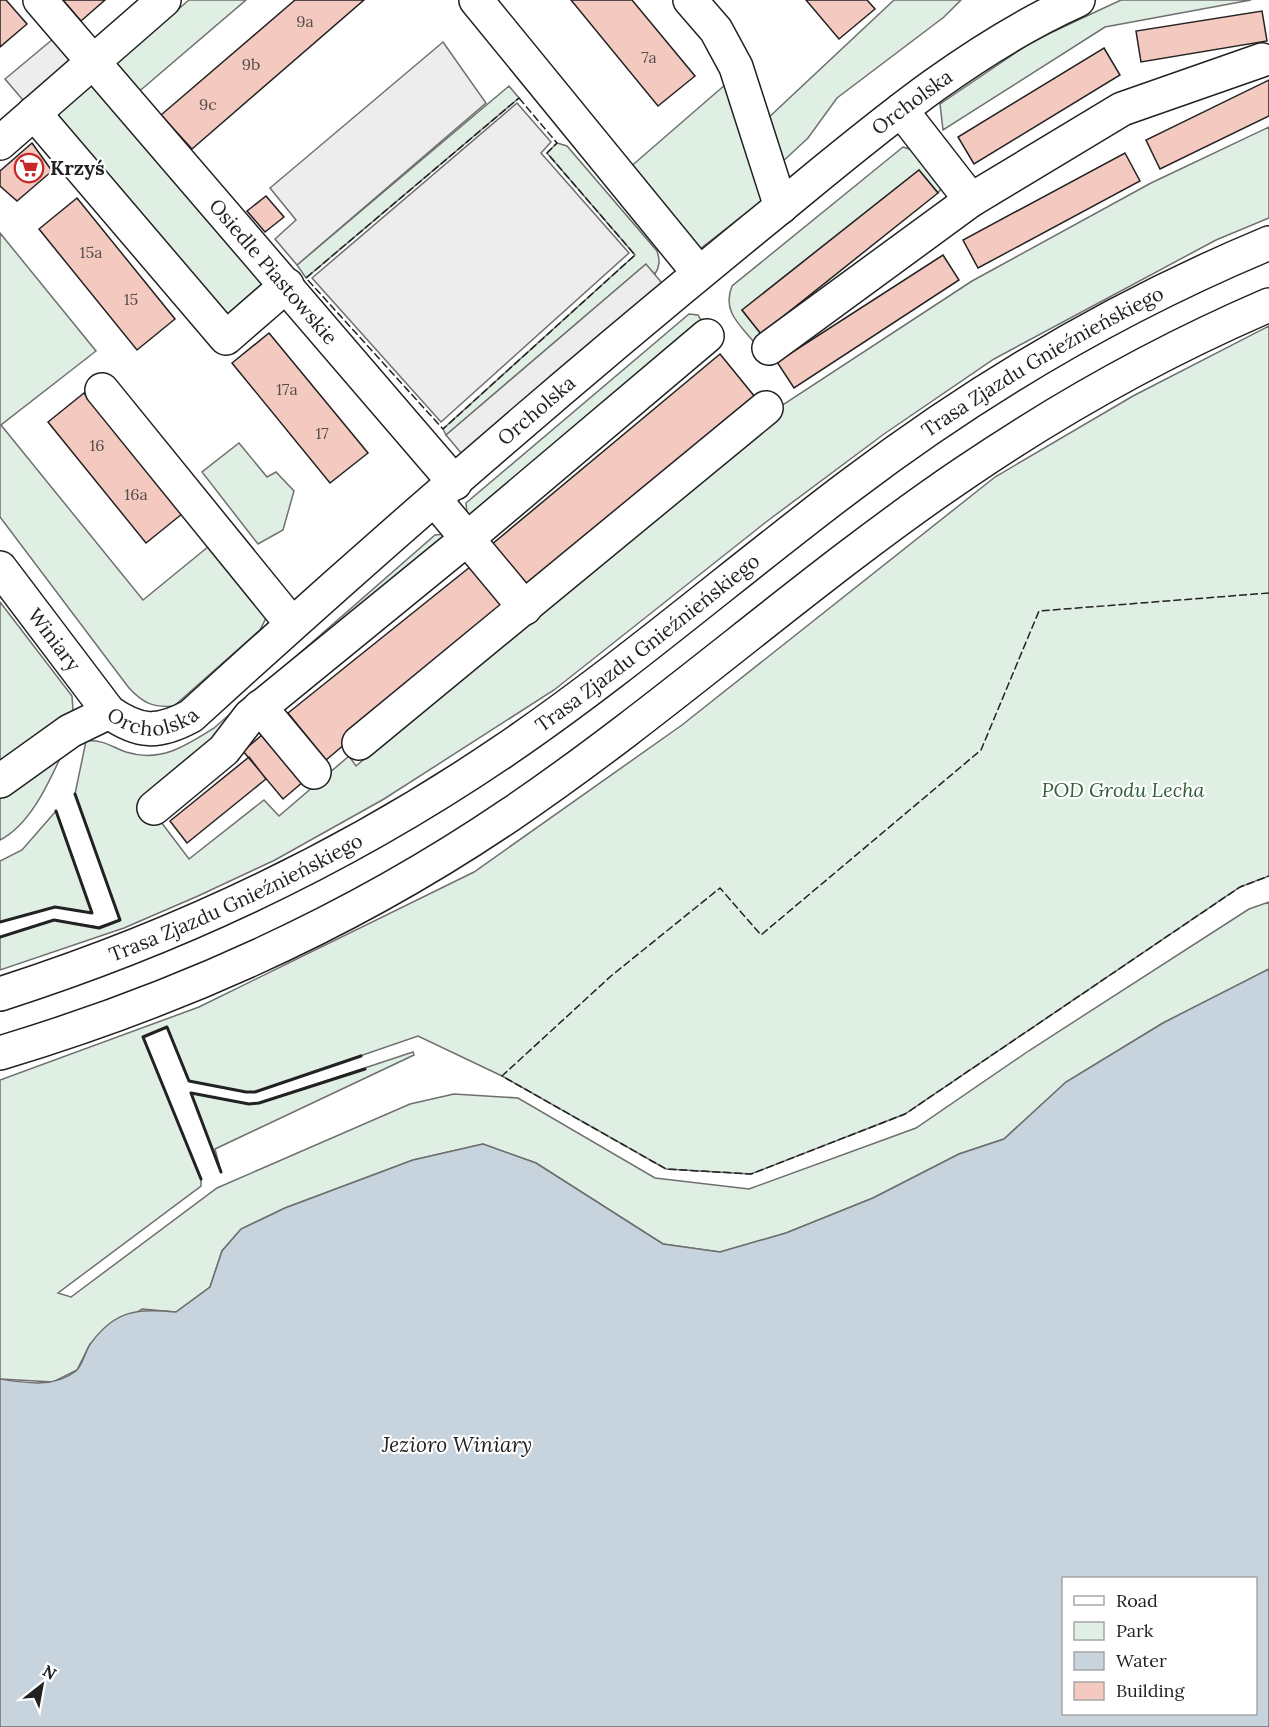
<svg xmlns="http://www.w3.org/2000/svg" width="1269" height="1727" font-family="Lora,serif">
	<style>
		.green { fill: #e0efe3; stroke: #6f6f6f; stroke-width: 1.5 }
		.parking { fill: #ededed; stroke: #6f6f6f; stroke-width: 1.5 }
		.water { fill: #c7d3dd; stroke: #6f6f6f; stroke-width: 1.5; fill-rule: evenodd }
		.building { fill: #f3c9c0; stroke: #222; stroke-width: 1.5 }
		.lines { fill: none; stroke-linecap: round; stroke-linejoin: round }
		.minor-casing { stroke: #222; stroke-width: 36 }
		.major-casing { stroke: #222; stroke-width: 36 }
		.minor { stroke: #fff; stroke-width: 33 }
		.major { stroke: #fff; stroke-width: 33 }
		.fence { stroke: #222; stroke-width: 1.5; stroke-dasharray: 8 3; stroke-linecap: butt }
		.wall { stroke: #222; stroke-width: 3 }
		.labels { text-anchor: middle; stroke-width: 4.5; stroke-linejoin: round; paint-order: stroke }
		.number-label { font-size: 16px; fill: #564c4a }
		.street-label { font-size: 20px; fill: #222; stroke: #fff }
		.poi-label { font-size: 20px; font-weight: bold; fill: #222; stroke: #fff; text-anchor: start }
		.park-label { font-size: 20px; font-style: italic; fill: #2f5e38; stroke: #fff }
		.water-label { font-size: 21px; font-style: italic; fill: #222; stroke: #fff }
	</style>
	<rect width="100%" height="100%" fill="#fff"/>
	<path class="green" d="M189 0H246L115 112 263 283 225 316 53 118Z
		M894 0H961L944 17 837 98 808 138 780 164 766 120Z
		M1121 0H1251L1105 27 943 130 940 104 1033 41Z
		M726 84 762 201 696 252 628 169Z
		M509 86 519 98 306 278 297 265Z
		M1269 127V218L1216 240 994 359 884 434 766 522 554 690 384 799 275 860 198 896 124 928 0 970V937L54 920 99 927 120 920 75 794 86 741C102 739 112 747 126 752 160 763 186 746 214 728L435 535 445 534 453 544 149 806 189 859 264 800 279 816 349 756 356 766 784 404 972 281 1151 183Z
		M557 143 567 146 657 251C660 260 660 266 655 274L645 265 446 435 443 429 635 255 547 153Z
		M903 147 916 151 943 186 938 193 919 170 742 310 761 334 754 342C739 324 722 311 732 286Z
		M0 233 96 351 1 425 143 600 214 542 270 610 260 630 174 706C153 708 143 703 129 688L0 517Z
		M689 314 698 315 703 324 471 518 467 513 466 503Z
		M1269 326V876L1240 887 905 1114 751 1174 666 1169 502 1076 418 1036 255 1092H246L189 1081 167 1027 143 1037 201 1179V1186L58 1293 71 1297 217 1188 410 1104 454 1094 518 1098 655 1178 749 1189 916 1128 1030 1050 1249 909 1269 902V969L1163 1023 1066 1082 1004 1139 959 1154 873 1198 786 1233 720 1252 663 1244 536 1163 483 1144 413 1160 285 1208 241 1229 222 1251 210 1287 176 1312 142 1309 90 1344 77 1370 53 1382 0 1379V1080L199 1007 474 872 682 725 995 477 1133 396Z
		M239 443 267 477 276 472 294 491 283 530 258 544 202 472Z
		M0 602 72 696 73 710 58 728 0 767Z
		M63 752C49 782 31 824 0 840V794Z
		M56 811 92 913 55 907 0 922V861L22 850Z
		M413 1052 414 1055 215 1149 221 1172 191 1093 249 1104 259 1103Z"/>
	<path class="parking" d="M65 29 93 62 34 113 5 79Z
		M443 42 486 103 297 265 275 239 296 220 270 188Z
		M517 103 551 142 541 153 629 253 441 422 312 278Z
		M646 264 672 295 473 467 446 435Z"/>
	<path class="water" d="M1269 969V1727H0V1379C25 1383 55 1388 76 1371 83 1365 85 1351 91 1343 116 1309 138 1309 176 1312L210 1287 222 1251 241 1229 285 1208 413 1160 483 1144 536 1163 663 1244 720 1252 786 1233 873 1198 959 1154 1004 1139 1066 1082 1163 1023ZM1064 1578H1256V1714H1064Z"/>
	<path class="building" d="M0 0H6L27 24 0 47Z
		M63 0H105L81 21Z
		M295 0H364L192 149 161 115Z
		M571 0H632L695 76 658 106Z
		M806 0H867L875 9 839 39Z
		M1262 11 1267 41 1141 62 1136 31Z
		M1104 48 1120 75 974 164 958 137Z
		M1269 80V116L1160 169 1146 140Z
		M32 143 52 171 17 201 0 186V171Z
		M1125 153 1140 181 978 268 963 240Z
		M919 170 938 193 761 334 742 310Z
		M266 196 284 217 265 232 247 211Z
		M77 198 175 319 137 350 39 229Z
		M943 255 959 280 794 388 777 362Z
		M269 333 368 453 330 483 232 363Z
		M720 354 755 397 527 587 491 545Z
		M84 393 182 514 146 543 48 422Z
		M470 567 505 609 326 760 288 713Z
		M263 734 303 782 283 799 243 751Z
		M249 757 266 779 187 843 170 821Z"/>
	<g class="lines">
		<g class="minor-casing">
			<g id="minor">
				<path id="s1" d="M40 0 455 483"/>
				<path d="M476 0 699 273"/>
				<path d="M690 0 716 30 736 67 781 207"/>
				<path d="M901 110 971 200"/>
				<path d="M34 113 226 338 287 285"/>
				<path d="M0 143 164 0"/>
				<path d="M769 348 971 200 1122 109 1262 60"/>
				<path d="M102 390 292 624"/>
				<path d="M435 500 525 608"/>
				<path id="s2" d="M0 568 109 712C139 733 158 734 191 716 373 550 560 387 751 231 854 148 956 55 1078 0"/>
				<path d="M260 707 314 772"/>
				<path d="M359 743 766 408"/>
				<path d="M0 781 70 731 109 712"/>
				<path d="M154 808 224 750 250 716 468 538 707 336"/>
			</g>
		</g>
		<g class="major-casing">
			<g id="major">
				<path id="s3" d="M0 994C178 937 347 857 502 752 623 670 734 573 851 485 979 388 1120 305 1269 243"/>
				<path d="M0 1053C180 999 355 920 511 814 667 708 807 580 963 474 1060 408 1162 351 1269 305"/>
			</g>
		</g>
		<use href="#minor" class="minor"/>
		<use href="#major" class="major"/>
		<path class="fence" d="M519 98 557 143 547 153 635 255 443 429 306 278Z
			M1269 593 1039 611 981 750 761 935 720 888 611 976 502 1076 666 1169 751 1174 905 1114 1240 887 1269 876"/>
		<path class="wall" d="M0 922 55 907 92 913 56 811
			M0 937 54 920 99 928 120 920 75 794
			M221 1172 191 1093 249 1104 259 1103 365 1069
			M201 1179 143 1037 167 1027 189 1081 246 1092H255L361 1056"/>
	</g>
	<defs>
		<g id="supermarket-ring" transform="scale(1.5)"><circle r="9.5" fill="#fff" stroke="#c62828" stroke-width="1.5"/><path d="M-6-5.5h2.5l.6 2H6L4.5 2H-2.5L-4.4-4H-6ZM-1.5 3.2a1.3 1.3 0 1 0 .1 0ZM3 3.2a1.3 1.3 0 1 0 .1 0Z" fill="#c62828"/></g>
	</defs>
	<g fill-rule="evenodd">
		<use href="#supermarket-ring" x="29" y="168"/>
	</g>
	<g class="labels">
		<g class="number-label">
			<text x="305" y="27">9a</text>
			<text x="649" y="63">7a</text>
			<text x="251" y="70">9b</text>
			<text x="208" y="110">9c</text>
			<text x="91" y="258">15a</text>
			<text x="131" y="305">15</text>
			<text x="287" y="395">17a</text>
			<text x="322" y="439">17</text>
			<text x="97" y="451">16</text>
			<text x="136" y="500">16a</text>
		</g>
		<g class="street-label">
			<text dy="7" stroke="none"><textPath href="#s2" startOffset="1216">Orcholska</textPath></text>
			<text dy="7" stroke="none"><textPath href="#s1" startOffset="358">Osiedle Piastowskie</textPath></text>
			<text dy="7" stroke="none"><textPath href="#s3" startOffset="1227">Trasa Zjazdu Gnieźnieńskiego</textPath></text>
			<text dy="7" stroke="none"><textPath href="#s2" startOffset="730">Orcholska</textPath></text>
			<text dy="7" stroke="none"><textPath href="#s2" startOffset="90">Winiary</textPath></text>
			<text dy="7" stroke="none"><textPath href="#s3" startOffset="741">Trasa Zjazdu Gnieźnieńskiego</textPath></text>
			<text dy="7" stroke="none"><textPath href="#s2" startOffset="228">Orcholska</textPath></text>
			<text dy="7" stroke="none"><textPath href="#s3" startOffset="255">Trasa Zjazdu Gnieźnieńskiego</textPath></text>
		</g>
		<g class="poi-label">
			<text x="50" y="175">Krzyś</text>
		</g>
		<g class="park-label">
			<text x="1123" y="797">POD Grodu Lecha</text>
		</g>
		<g class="water-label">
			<text x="457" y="1452">Jezioro Winiary</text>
		</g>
	</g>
	<rect x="1062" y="1577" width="195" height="138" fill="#ffffff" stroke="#a7a7a7" stroke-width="1.5"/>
	<rect x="1074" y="1596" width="30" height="9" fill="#ffffff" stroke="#a7a7a7" stroke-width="1.5"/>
	<text x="1116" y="1607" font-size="18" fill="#222222">Road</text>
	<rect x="1074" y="1622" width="30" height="18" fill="#e0efe3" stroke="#a7a7a7" stroke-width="1.5"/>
	<text x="1116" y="1637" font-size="18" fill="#222222">Park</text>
	<rect x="1074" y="1652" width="30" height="18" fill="#c7d3dd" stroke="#a7a7a7" stroke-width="1.5"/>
	<text x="1116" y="1667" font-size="18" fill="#222222">Water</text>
	<rect x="1074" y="1682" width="30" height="18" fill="#f3c9c0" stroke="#a7a7a7" stroke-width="1.5"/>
	<text x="1116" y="1697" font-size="18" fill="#222222">Building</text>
	<g transform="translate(42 1685) rotate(31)" stroke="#ffffff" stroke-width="4.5" paint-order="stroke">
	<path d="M0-4.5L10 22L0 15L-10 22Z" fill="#222222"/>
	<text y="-9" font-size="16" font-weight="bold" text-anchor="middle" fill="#222222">N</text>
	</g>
</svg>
